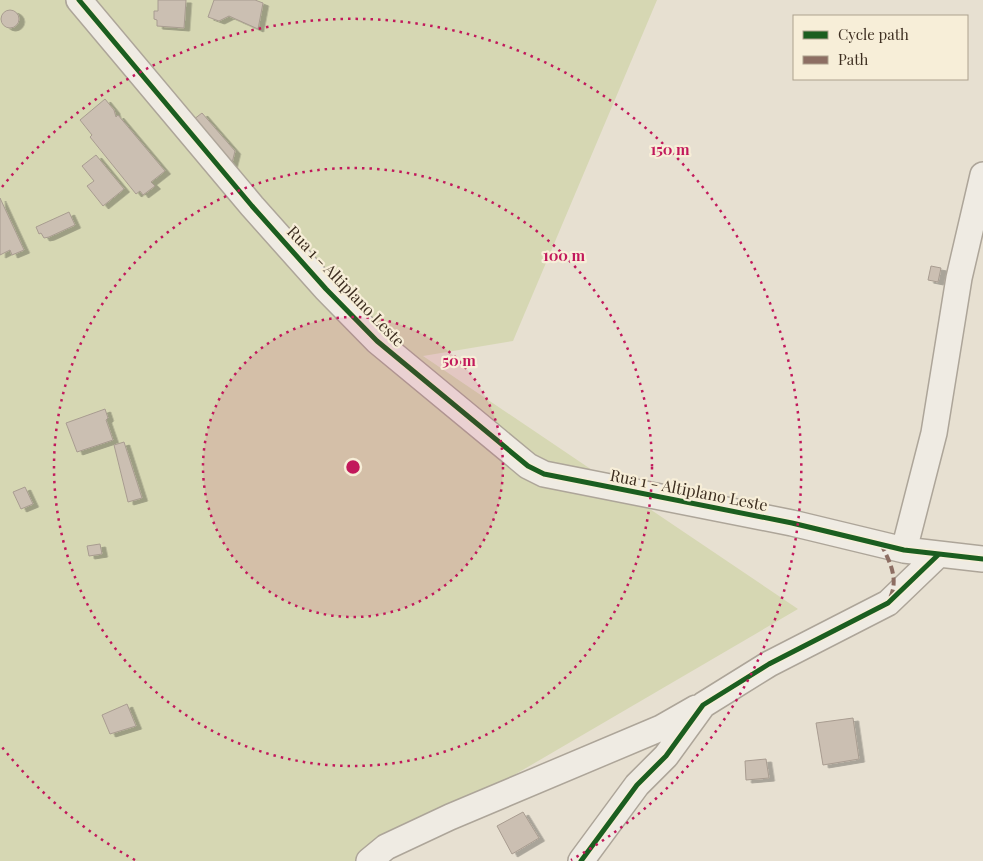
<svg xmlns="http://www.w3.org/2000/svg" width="983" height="861" font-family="'Playfair Display',serif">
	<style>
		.green { fill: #d6d7b3 }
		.building { fill: #cbbfb2; stroke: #a89c90; filter: url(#shadow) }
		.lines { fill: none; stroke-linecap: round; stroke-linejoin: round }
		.minor-casing { stroke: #ada599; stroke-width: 28 }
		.minor { stroke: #efebe3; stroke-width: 25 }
		.quiet { stroke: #8d6e63; stroke-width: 4; stroke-dasharray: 8 4; stroke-linecap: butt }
		.cycleway-casing { stroke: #f7eed8; stroke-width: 8 }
		.cycleway { stroke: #1b5e20; stroke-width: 5 }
		.ring { fill: none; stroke: #c2185b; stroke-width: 2.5; stroke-dasharray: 2.5 5 }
		.labels { text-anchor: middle; stroke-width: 4.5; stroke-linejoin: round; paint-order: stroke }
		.street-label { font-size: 16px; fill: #3d2e20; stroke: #f7eed8 }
		.centre { fill: #c2185b; stroke: #f7eed8; stroke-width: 2.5 }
		.ring-label { font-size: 15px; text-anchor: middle; font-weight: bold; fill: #c2185b; stroke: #f7eed8; stroke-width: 4.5; stroke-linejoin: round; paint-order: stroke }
	</style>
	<defs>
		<filter id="shadow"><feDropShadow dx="5.5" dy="3" stdDeviation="0" flood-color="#0004"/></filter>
	</defs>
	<rect width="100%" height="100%" fill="#e7e0d1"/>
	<path class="green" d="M0 0H657L513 341 423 356 798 609 367 861H0Z"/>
	<path class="building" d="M158 0H186L184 28 157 26V20L154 19V11H158Z
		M214 0H255L263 3 258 29 229 16 219 21 208 17Z
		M1 19a9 9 0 1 1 18 0a9 9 0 1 1-18 0Z
		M105 99 114 110 116 117 118 115 165 171 151 182 155 186 143 195 140 191 136 194 90 137 92 135 80 120Z
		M202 113 235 151 230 171 189 123Z
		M96 155 124 189 103 206 87 186 94 181 82 166Z
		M0 198 24 250 12 255 10 250 0 255Z
		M69 212 75 225 49 237 44 238 41 233 39 234 36 227Z
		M931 266 941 268 938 282 928 280Z
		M105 409 108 418 106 420 113 440 77 452 66 423Z
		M124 442 142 498 128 502 114 445Z
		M25 487 33 504 21 509 13 492Z
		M100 544 102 554 89 556 87 546Z
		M127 704 136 726 110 734 102 715Z
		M853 718 859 759 823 765 816 723Z
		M766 759 769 778 746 780 745 761Z
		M523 812 539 838 512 854 497 826Z"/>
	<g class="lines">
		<g class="minor-casing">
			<path id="minor" d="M79 0 252 206 326 289 377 341 528 466 544 474 792 523 904 550 983 559
				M904 550 934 433 959 278 983 175
				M369 861 386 847 450 817 661 728 696 708
				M581 861 637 785 666 756 703 705 769 664 888 603 938 555"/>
		</g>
		<use href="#minor" class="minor"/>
		<path class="quiet" d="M881 544C890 562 899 579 890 598"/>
		<g class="cycleway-casing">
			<path id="cycleway" d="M79 0 252 206 326 289 377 341 528 466 544 474 792 523 904 550 983 559
				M581 861 637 785 666 756 703 705 769 664 888 603 938 555"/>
		</g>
		<use href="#cycleway" class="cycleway"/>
	</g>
	<circle cx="353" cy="467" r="150" fill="#c2185b" fill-opacity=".12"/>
	<g class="ring">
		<circle cx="353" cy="467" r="150"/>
		<circle cx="353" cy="467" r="299"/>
		<path d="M135 860A449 449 0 0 1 2 747M2 187A449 449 0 1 1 571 860"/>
	</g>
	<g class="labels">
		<g class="street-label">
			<text transform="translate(346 286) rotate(46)" y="6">Rua 1 - Altiplano Leste</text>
			<text transform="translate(689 490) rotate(11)" y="6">Rua 1 - Altiplano Leste</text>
		</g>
	</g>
	<circle cx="353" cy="467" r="8" class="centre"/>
	<g class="ring-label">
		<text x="670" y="155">150 m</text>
		<text x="564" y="261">100 m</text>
		<text x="459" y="366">50 m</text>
	</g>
	<rect x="793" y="15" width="175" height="65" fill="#f7eed8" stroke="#ada18e"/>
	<rect x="803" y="31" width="25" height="8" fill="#1b5e20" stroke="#ada18e"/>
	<text x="838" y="40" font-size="15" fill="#3d2e20">Cycle path</text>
	<rect x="803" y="56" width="25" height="8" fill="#8d6e63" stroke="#ada18e"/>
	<text x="838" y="65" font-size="15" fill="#3d2e20">Path</text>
</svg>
